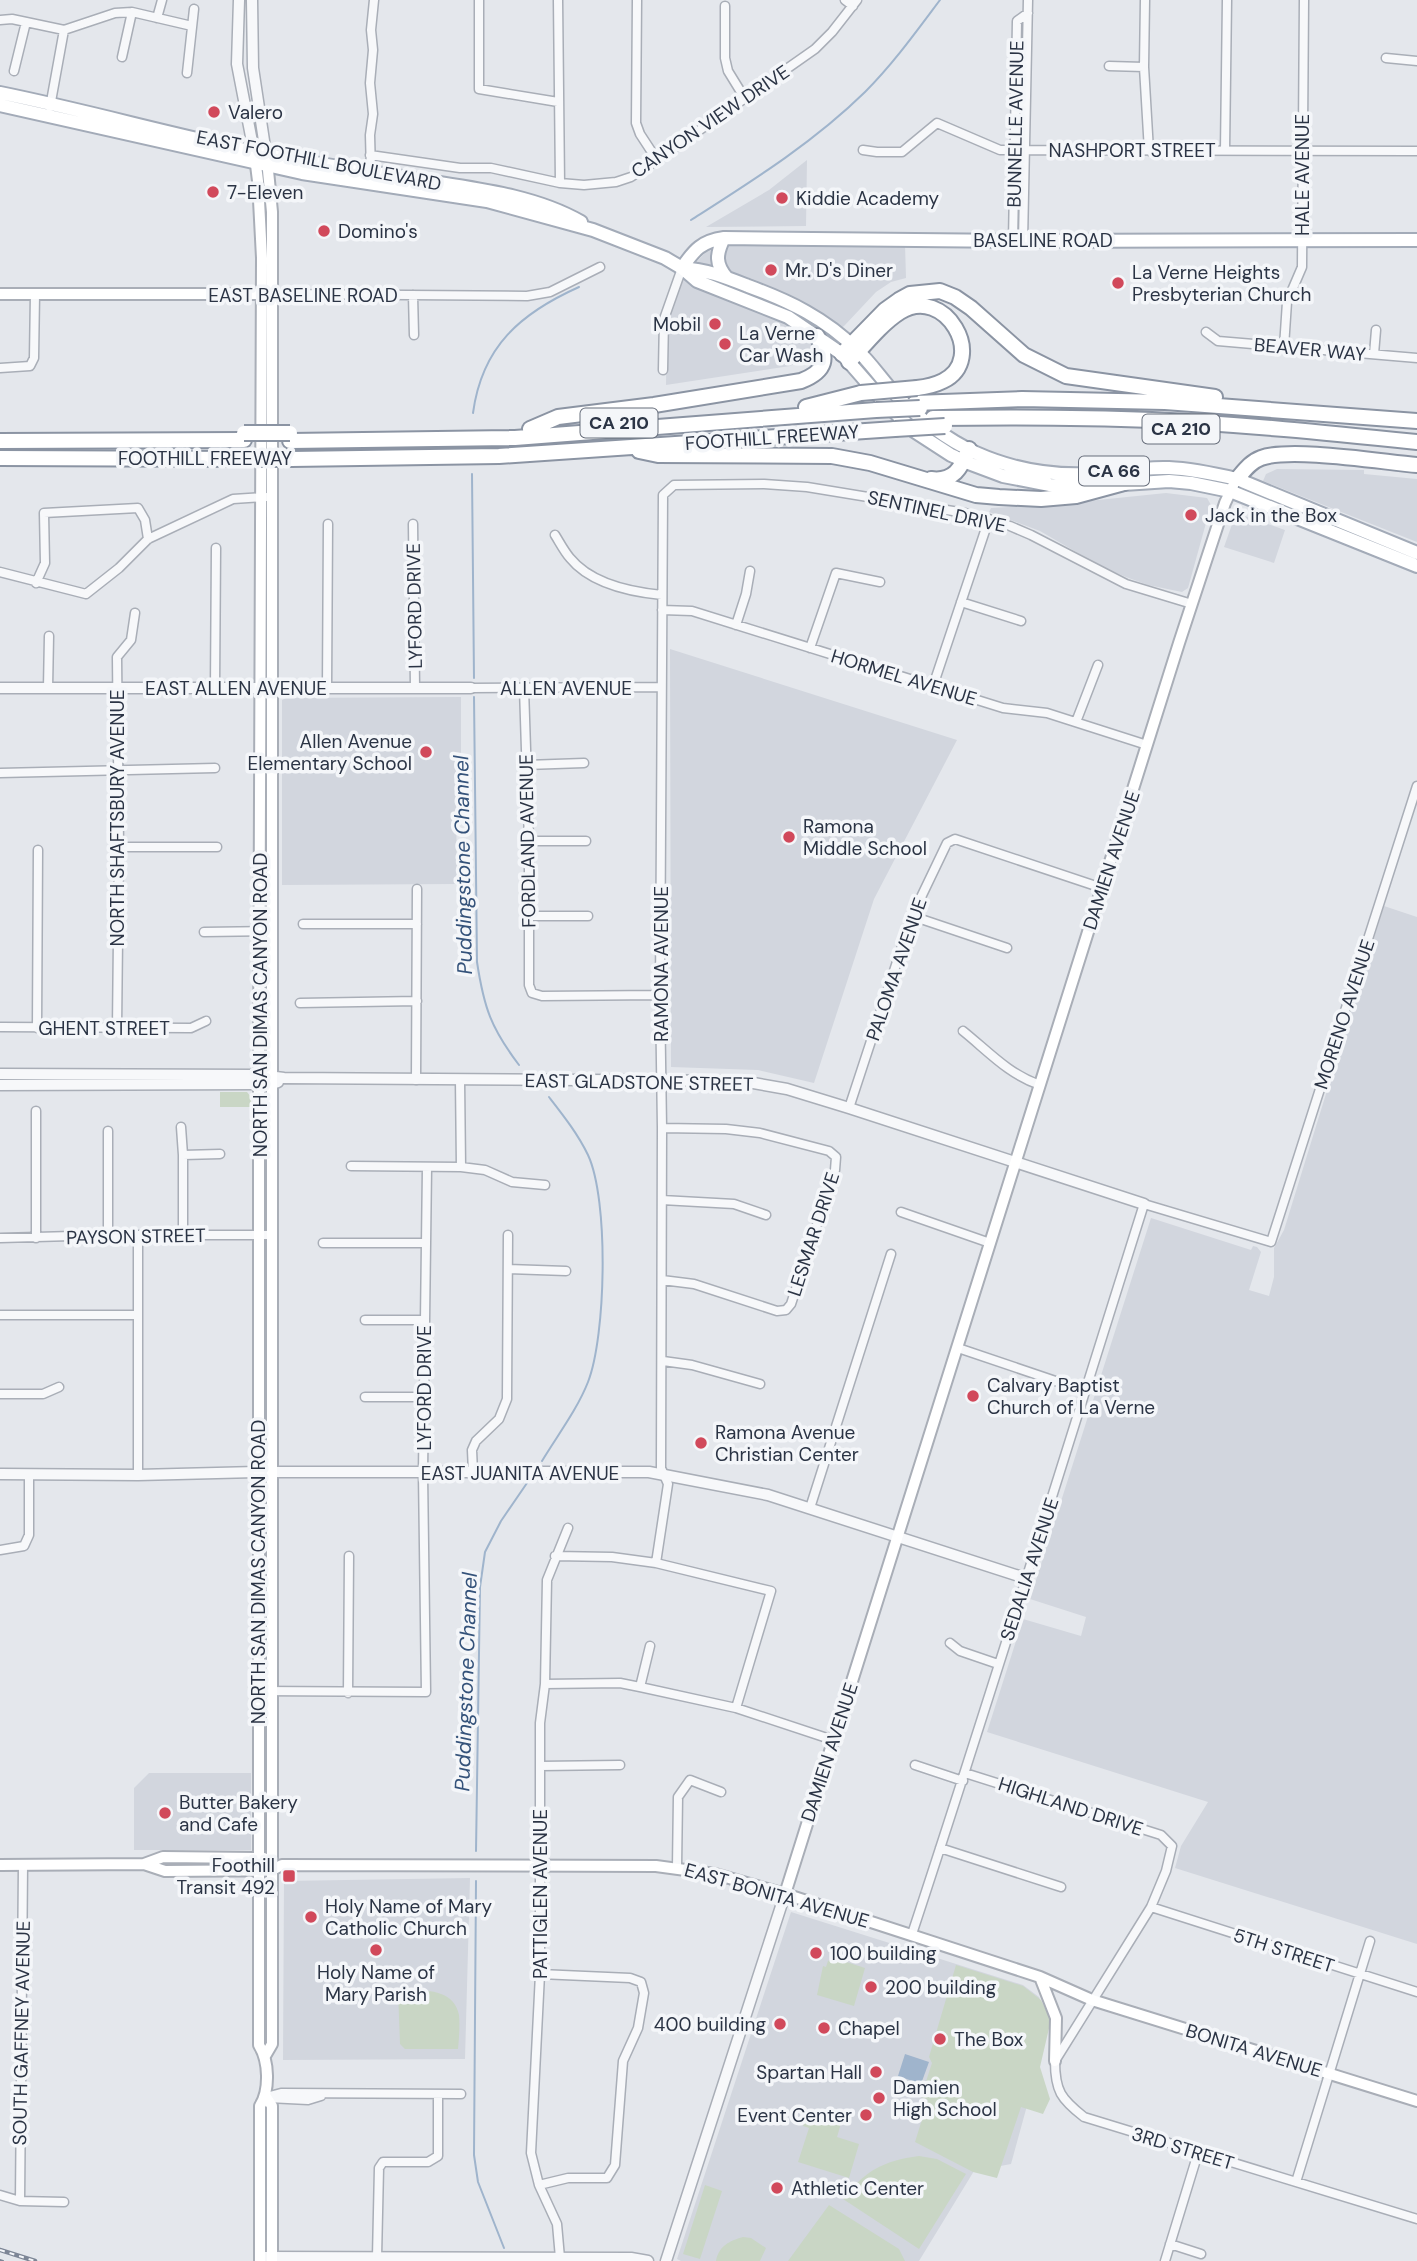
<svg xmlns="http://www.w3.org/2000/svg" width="1417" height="2261" font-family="'DM Sans',sans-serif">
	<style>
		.built { fill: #d2d6de }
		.green { fill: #c9d6c5 }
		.water { fill: #9fb4cc }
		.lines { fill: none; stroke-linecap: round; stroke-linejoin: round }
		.stream { stroke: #9fb4cc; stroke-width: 2 }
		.minor-casing { stroke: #a9aeb7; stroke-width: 11 }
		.tertiary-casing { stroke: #a9aeb7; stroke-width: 13 }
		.secondary-casing { stroke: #a9aeb7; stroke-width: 14 }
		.primary-casing { stroke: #a3abb8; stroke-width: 16 }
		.motorway-casing { stroke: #8b94a3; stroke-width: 18 }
		.minor { stroke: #f7f8fa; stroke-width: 8 }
		.tertiary { stroke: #f7f8fa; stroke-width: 10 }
		.secondary { stroke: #fff; stroke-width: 10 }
		.primary { stroke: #fff; stroke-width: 12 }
		.motorway { stroke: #fff; stroke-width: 14 }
		.tram { stroke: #7d8696; stroke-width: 2 }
		.rail-casing { stroke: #7d8696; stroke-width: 4.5 }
		.rail { stroke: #f4f6f9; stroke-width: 2; stroke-dasharray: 5; stroke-linecap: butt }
		.motorway-bridge-casing { stroke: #8b94a3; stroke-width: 18; stroke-linecap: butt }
		.motorway-bridge { stroke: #fff; stroke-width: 14 }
		.poi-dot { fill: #d1495b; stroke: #f4f6f9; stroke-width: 2.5 }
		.labels { text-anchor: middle; stroke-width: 7; stroke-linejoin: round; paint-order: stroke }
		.shield { fill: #f4f6f9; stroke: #676e7b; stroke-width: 2 }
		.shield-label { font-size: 18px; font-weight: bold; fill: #2b3445 }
		.poi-label { font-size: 19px; fill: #2b3445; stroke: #f4f6f9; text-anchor: start }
		.street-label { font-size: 19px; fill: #2b3445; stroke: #f4f6f9 }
		.water-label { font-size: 21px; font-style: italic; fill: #34527a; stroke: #f4f6f9 }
	</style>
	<rect width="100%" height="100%" fill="#e4e7ec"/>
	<path class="built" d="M807 160 806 226 706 227 769 190Z
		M743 240 905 244 906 278 891 282 876 292 845 325 813 354 790 366 666 385 667 319 684 275 711 247Z
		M1277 469 1364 470V474L1417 479V542L1263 481 1266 474Z
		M1166 493 1207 498 1211 505 1188 588 1182 592 1148 585 1126 577 1102 567 1040 531 989 512 991 508 1059 504Z
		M1236 513 1285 530 1274 563 1224 547Z
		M670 649 957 740 874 899 814 1083 758 1070 671 1067Z
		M461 697V801L456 802 457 884 282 885V700L286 698Z
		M1384 906 1417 917V1944L1175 1868 1181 1846 1208 1802 987 1732 1023 1619 1081 1636 1086 1617 1030 1599 1151 1218 1251 1250 1253 1246 1257 1247 1261 1252 1249 1290 1269 1296 1274 1277V1248L1284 1230Z
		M149 1773H251V1850H134V1788Z
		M470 1878 465 2059 283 2060 284 1881Z
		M791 1912 1023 1985 1039 1997 1047 2017V2033L1011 2164 974 2171 919 2261H681L677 2259Z"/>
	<path class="green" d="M220 1092H247L251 1097 252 1107H220Z
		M834 1958 865 1968 854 2006 817 1995 823 1966 826 1967 828 1961Z
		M956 1965 1023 1986 1041 2000 1049 2016 1050 2024 1040 2067 1050 2099 1043 2114 1021 2107 997 2178 973 2172 915 2142 928 2100 921 2097 932 2063 929 2057Z
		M398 1990C420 1990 454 1987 459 2015 460 2026 459 2038 458 2049H405L400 2044Z
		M808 2110 842 2120 837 2137 859 2144 849 2178 798 2162 809 2128 803 2126Z
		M919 2156 937 2159 966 2174 919 2249 843 2199C866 2170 883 2161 919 2156Z
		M705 2185 722 2191 700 2259 683 2254Z
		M829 2205 899 2249 905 2261H788Z
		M743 2237 751 2238 766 2248 760 2261H716C719 2246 729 2241 743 2237Z"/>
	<path class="water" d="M905 2054 929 2062 921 2084 898 2076Z"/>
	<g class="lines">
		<path class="stream" d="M691 220C752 181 813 143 865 92 893 64 916 32 940 0
			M473 413C482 346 521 313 579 287
			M472 474 474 678
			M474 697 477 962C484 1008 491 1028 519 1065
			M542 1461C557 1436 577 1410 588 1382 606 1336 609 1200 588 1155 578 1134 563 1115 549 1097
			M476 1851 480 1587 485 1552 501 1521 527 1483
			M476 1881 474 2155 478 2182 504 2248"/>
		<g class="minor-casing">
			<path id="minor" d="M479 0V89L558 102
				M558 0 560 183
				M637 0 636 123 640 134 657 160
				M845 0 853 6
				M1145 0 1144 67 1149 151
				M725 6V58L728 71 744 97
				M157 18 162 0
				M0 20 12 19 64 30 115 13 132 12 192 26
				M122 57 132 12
				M1386 58 1417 61
				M1109 66 1144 67
				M14 71 26 22
				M187 73 194 9
				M50 107 64 30
				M863 150 877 152H902L937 123 1000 150 1417 151
				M1225 150 1227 0
				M370 155 460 168H491L560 183 584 185 616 182 631 177 657 160 815 49 832 32 857 0
				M371 172 370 135 373 114 370 83 373 50 371 30 374 0
				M1013 241 1017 21 1028 13
				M1023 241 1028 0
				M273 294 527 296 550 292 600 267
				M413 295 414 335
				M1206 332 1218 341 1417 358
				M1284 347 1287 302 1302 267 1304 0
				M1374 354 1376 330
				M0 368 30 366 34 358 35 294
				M663 370 664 319 682 268
				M413 524 415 688
				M555 535C560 543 564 551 570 558 591 584 631 592 662 595
				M0 572 86 594 119 568 148 539 233 499 266 497
				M36 583 45 563 44 513 138 508 145 520 148 539
				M961 602 1021 621
				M662 610 692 611 1003 708 1047 713 1147 745
				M736 625 746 594 750 571
				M810 648 836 573 880 582
				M933 686 989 519
				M48 688 49 636
				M215 688 216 548
				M327 688 328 524
				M471 688 661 687
				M524 688 529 841V985L532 993 542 996 660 995
				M1076 722 1098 665
				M526 765 584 763
				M0 773 215 768
				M529 841H586
				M119 847H217
				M529 916H588
				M912 916 1007 948
				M303 924H417
				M204 932 272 931
				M300 1003 417 1001
				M0 1027 191 1028 206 1021
				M37 1028 38 850
				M117 1028 119 847 117 657 131 640 135 613
				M963 1031C988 1051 1008 1074 1040 1085
				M416 1080 417 889
				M460 1080 461 1167
				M849 1108 912 916 947 843 955 839 1102 888
				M181 1127 183 1155V1235
				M108 1131V1235
				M183 1155 220 1154
				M351 1166 461 1167 485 1170 512 1182 545 1185
				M662 1200 734 1204 766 1215
				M901 1212 990 1243
				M0 1238 108 1235H273
				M36 1238V1111
				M323 1243H425
				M508 1269 566 1271
				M662 1280 694 1284 777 1311 786 1310 791 1304 835 1170 836 1157 829 1151 760 1133 726 1129 662 1128
				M0 1315H137
				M365 1320H424
				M958 1348 1085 1391
				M663 1361 692 1365 760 1384
				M0 1394H43L59 1387
				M365 1397H425
				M473 1472 472 1450 476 1441 499 1419 507 1399 508 1235
				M138 1475V1236
				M810 1508 891 1254
				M0 1550 24 1546 29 1535V1474
				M555 1556 612 1557 656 1563 771 1591 736 1708
				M656 1563 668 1484 661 1468 662 1128 660 995 663 495 674 485 764 484 807 487 965 513 1010 526 1031 535 1126 584 1192 604
				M950 1643 960 1651 998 1664
				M545 1684 620 1683 640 1687 736 1708 833 1740
				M640 1687 650 1646
				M259 1691 426 1692 423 1473 427 1168
				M348 1693 349 1556
				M915 1765 963 1781
				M540 1766 620 1765
				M965 1773 1161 1835 1172 1846 1166 1871 1151 1907 1055 2061C1055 2091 1061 2099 1084 2117L1417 2219
				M940 1848 1061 1887
				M677 1867 678 1797 690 1780 721 1792
				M1151 1907 1417 1992
				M912 1934C992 1692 1067 1448 1144 1204L1271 1242 1417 786
				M266 2097 281 2093 461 2094
				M268 2098 308 2100 321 2096
				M1296 2182 1370 1941
				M539 2185 568 2178H607L615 2165 623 2061 638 2028 644 1993 641 1982 630 1978 540 1974
				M0 2195 20 2201 64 2202
				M20 2201 23 1865
				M1170 2244 1201 2254
				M377 2257 379 2168 383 2162H428L438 2156V2095
				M560 2258 557 2224 539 2185 531 2153 540 1974V1723L545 1684 547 1580 568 1528
				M1165 2261 1198 2153"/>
		</g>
		<g class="tertiary-casing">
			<path id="tertiary" d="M239 0 237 64 254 152
				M252 0 253 68 266 154
				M0 688H471
				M0 1074 259 1075 284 1078 742 1081 787 1089 849 1108 1144 1204
				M0 1085 272 1084 278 1082
				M0 1474 138 1475 259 1472H649L768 1495 1025 1578
				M264 2257 631 2258 648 2261
				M666 2261 785 1894"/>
		</g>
		<g class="secondary-casing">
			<path id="secondary" d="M255 157 258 181 262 258 259 1065V2045C269 2061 270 2090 260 2106V2261
				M0 294H267
				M144 1864 165 1871 272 1870 282 1865 656 1866 715 1874 785 1894 1040 1977 1092 2000 1417 2101
				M0 1865 144 1864 163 1857 264 1858
				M785 1894 1179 643 1225 503 1233 486
				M1040 1977 1056 2018 1055 2061
				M265 2056 272 2044V212L267 160
				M266 2097 272 2106V2261"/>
		</g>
		<g class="primary-casing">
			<path id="primary" d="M0 93C94 112 186 139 280 157 329 166 378 173 427 181 478 189 536 196 581 222
				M0 105 302 173 487 201 593 230 665 258 682 268 697 281 788 317 842 354 884 402 914 431 951 455 971 464 1003 476 1050 485 1094 486 1169 481 1191 483 1230 491 1417 566
				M724 238C716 254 715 264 727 278
				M682 268C708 270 725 277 748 286 789 301 825 318 857 350 871 363 882 380 895 394 917 417 947 440 976 453 1012 469 1051 476 1090 474 1116 472 1142 467 1169 468 1192 469 1215 474 1237 479L1417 553
				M682 268C694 250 702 241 724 238L1023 241 1417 240"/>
		</g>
		<g class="motorway-casing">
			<path id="motorway" d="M842 354 885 310 899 300 910 294 940 291 955 297 971 308 1024 355 1066 376 1215 397
				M849 362C864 346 881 324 900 312 945 284 988 359 943 381 935 385 926 387 917 388
				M915 403 1022 399 1165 402 1417 421
				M806 407 861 393
				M933 418C1006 417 1079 417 1152 420 1240 424 1329 433 1417 442
				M530 429 558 417 654 405 801 381C827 371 828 358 817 336
				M0 441 244 440
				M290 441 515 438 876 410
				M639 451 658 455 832 456 870 463 976 495 999 497 1041 499 1076 496 1124 483
				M0 458 244 459
				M291 459 499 456 895 429
				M931 479C954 482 961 468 969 449
				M1237 479C1244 471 1250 462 1261 458 1290 447 1382 462 1417 465"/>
		</g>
		<use href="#minor" class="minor"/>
		<use href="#tertiary" class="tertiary"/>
		<use href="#secondary" class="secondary"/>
		<use href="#primary" class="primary"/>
		<use href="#motorway" class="motorway"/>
		<path class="tram" d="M0 2260 3 2261"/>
		<g class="rail-casing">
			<path id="rail" d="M0 2250 35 2261"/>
		</g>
		<use href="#rail" class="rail"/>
		<g class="motorway-bridge-casing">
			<path id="motorway-bridge" d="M861 393 917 388
				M876 410 920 408
				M895 429 945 426
				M244 433H290
				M244 459H291"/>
		</g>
		<use href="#motorway-bridge" class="motorway-bridge"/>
	</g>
	<g class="poi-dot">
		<circle cx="214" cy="112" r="7"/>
		<circle cx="213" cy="192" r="7"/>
		<circle cx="782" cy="198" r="7"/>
		<circle cx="324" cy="231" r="7"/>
		<circle cx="771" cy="270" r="7"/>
		<circle cx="1118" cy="283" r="7"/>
		<circle cx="715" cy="324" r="7"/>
		<circle cx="725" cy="344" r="7"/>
		<circle cx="1191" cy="515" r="7"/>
		<circle cx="426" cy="752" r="7"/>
		<circle cx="789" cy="837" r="7"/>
		<circle cx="973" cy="1396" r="7"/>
		<circle cx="701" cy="1443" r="7"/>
		<circle cx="165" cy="1813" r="7"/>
		<rect x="282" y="1869" width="14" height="14" rx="3.5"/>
		<circle cx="311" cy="1917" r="7"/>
		<circle cx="376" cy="1950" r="7"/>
		<circle cx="816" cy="1953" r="7"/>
		<circle cx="871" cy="1987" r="7"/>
		<circle cx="780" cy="2024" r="7"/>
		<circle cx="824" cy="2028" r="7"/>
		<circle cx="940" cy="2039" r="7"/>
		<circle cx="876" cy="2072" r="7"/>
		<circle cx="879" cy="2098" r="7"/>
		<circle cx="866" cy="2115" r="7"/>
		<circle cx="777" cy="2188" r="7"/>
	</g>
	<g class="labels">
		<g class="shield">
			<rect x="580.5" y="408.5" width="77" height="29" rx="5"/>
			<rect x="1142.5" y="414.5" width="77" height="29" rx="5"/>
			<rect x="1079" y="456.5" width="70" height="29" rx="5"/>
		</g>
		<g class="shield-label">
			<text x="619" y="429">CA 210</text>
			<text x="1181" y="435">CA 210</text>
			<text x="1114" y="477">CA 66</text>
		</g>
		<g class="poi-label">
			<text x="228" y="119">Valero</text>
			<text x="227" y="199">7-Eleven</text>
			<text x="796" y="205">Kiddie Academy</text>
			<text x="338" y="238">Domino's</text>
			<text x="785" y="277">Mr. D's Diner</text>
			<text x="1132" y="279">La Verne Heights<tspan x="1132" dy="22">Presbyterian Church</tspan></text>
			<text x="701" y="331" text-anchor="end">Mobil</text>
			<text x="739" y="340">La Verne<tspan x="739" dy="22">Car Wash</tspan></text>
			<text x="1205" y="522">Jack in the Box</text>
			<text x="412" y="748" text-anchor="end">Allen Avenue<tspan x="412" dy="22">Elementary School</tspan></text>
			<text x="803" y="833">Ramona<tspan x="803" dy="22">Middle School</tspan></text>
			<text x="987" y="1392">Calvary Baptist<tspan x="987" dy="22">Church of La Verne</tspan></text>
			<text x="715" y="1439">Ramona Avenue<tspan x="715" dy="22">Christian Center</tspan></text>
			<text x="179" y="1809">Butter Bakery<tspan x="179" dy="22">and Cafe</tspan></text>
			<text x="275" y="1872" text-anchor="end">Foothill<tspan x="275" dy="22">Transit 492</tspan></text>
			<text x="325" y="1913">Holy Name of Mary<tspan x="325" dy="22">Catholic Church</tspan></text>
			<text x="830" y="1960">100 building</text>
			<text x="376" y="1979" text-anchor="middle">Holy Name of<tspan x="376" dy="22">Mary Parish</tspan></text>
			<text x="885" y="1994">200 building</text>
			<text x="766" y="2031" text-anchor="end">400 building</text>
			<text x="838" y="2035">Chapel</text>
			<text x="954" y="2046">The Box</text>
			<text x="862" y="2079" text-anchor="end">Spartan Hall</text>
			<text x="893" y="2094">Damien<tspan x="893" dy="22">High School</tspan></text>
			<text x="852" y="2122" text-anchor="end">Event Center</text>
			<text x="791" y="2195">Athletic Center</text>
		</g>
		<g class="street-label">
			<text transform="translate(710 121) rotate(-34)" y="7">CANYON VIEW DRIVE</text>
			<text transform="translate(1015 124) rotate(-89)" y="7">BUNNELLE AVENUE</text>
			<text x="1132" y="157">NASHPORT STREET</text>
			<text transform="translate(319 160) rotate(11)" y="7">EAST FOOTHILL BOULEVARD</text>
			<text transform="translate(1302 175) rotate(-90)" y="7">HALE AVENUE</text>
			<text x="1043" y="247">BASELINE ROAD</text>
			<text x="303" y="302">EAST BASELINE ROAD</text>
			<text transform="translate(1310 349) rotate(5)" y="7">BEAVER WAY</text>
			<text transform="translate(772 437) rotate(-4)" y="7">FOOTHILL FREEWAY</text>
			<text x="205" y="465">FOOTHILL FREEWAY</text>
			<text transform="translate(937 511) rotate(12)" y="7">SENTINEL DRIVE</text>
			<text transform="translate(414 606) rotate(-91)" y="7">LYFORD DRIVE</text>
			<text transform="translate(904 677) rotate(17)" y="7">HORMEL AVENUE</text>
			<text x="236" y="695">EAST ALLEN AVENUE</text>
			<text x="566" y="695">ALLEN AVENUE</text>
			<text transform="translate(117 818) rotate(-90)" y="7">NORTH SHAFTSBURY AVENUE</text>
			<text transform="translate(527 841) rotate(-91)" y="7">FORDLAND AVENUE</text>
			<text transform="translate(1111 860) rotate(-72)" y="7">DAMIEN AVENUE</text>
			<text transform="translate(661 964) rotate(-90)" y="7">RAMONA AVENUE</text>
			<text transform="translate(896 969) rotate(-71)" y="7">PALOMA AVENUE</text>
			<text transform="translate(260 1005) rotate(-90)" y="7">NORTH SAN DIMAS CANYON ROAD</text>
			<text transform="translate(1344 1014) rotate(-72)" y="7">MORENO AVENUE</text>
			<text x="104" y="1035">GHENT STREET</text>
			<text transform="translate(639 1082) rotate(1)" y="7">EAST GLADSTONE STREET</text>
			<text transform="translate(813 1234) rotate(-72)" y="7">LESMAR DRIVE</text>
			<text transform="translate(136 1236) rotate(-1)" y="7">PAYSON STREET</text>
			<text transform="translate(424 1388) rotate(-90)" y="7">LYFORD DRIVE</text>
			<text x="520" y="1480">EAST JUANITA AVENUE</text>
			<text transform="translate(1029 1569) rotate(-72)" y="7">SEDALIA AVENUE</text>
			<text transform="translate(258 1572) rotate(-90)" y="7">NORTH SAN DIMAS CANYON ROAD</text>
			<text transform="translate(829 1752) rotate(-72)" y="7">DAMIEN AVENUE</text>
			<text transform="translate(1071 1806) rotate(18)" y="7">HIGHLAND DRIVE</text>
			<text transform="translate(540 1894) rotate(-90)" y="7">PATTIGLEN AVENUE</text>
			<text transform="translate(777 1895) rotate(16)" y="7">EAST BONITA AVENUE</text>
			<text transform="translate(1284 1950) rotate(18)" y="7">5TH STREET</text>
			<text transform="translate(21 2033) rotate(-89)" y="7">SOUTH GAFFNEY AVENUE</text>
			<text transform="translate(1254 2050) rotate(17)" y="7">BONITA AVENUE</text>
			<text transform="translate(1183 2148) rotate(17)" y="7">3RD STREET</text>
		</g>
		<g class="water-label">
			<text transform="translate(463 865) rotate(-91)" y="7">Puddingstone Channel</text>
			<text transform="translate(466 1682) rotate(-88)" y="7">Puddingstone Channel</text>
		</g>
	</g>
</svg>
